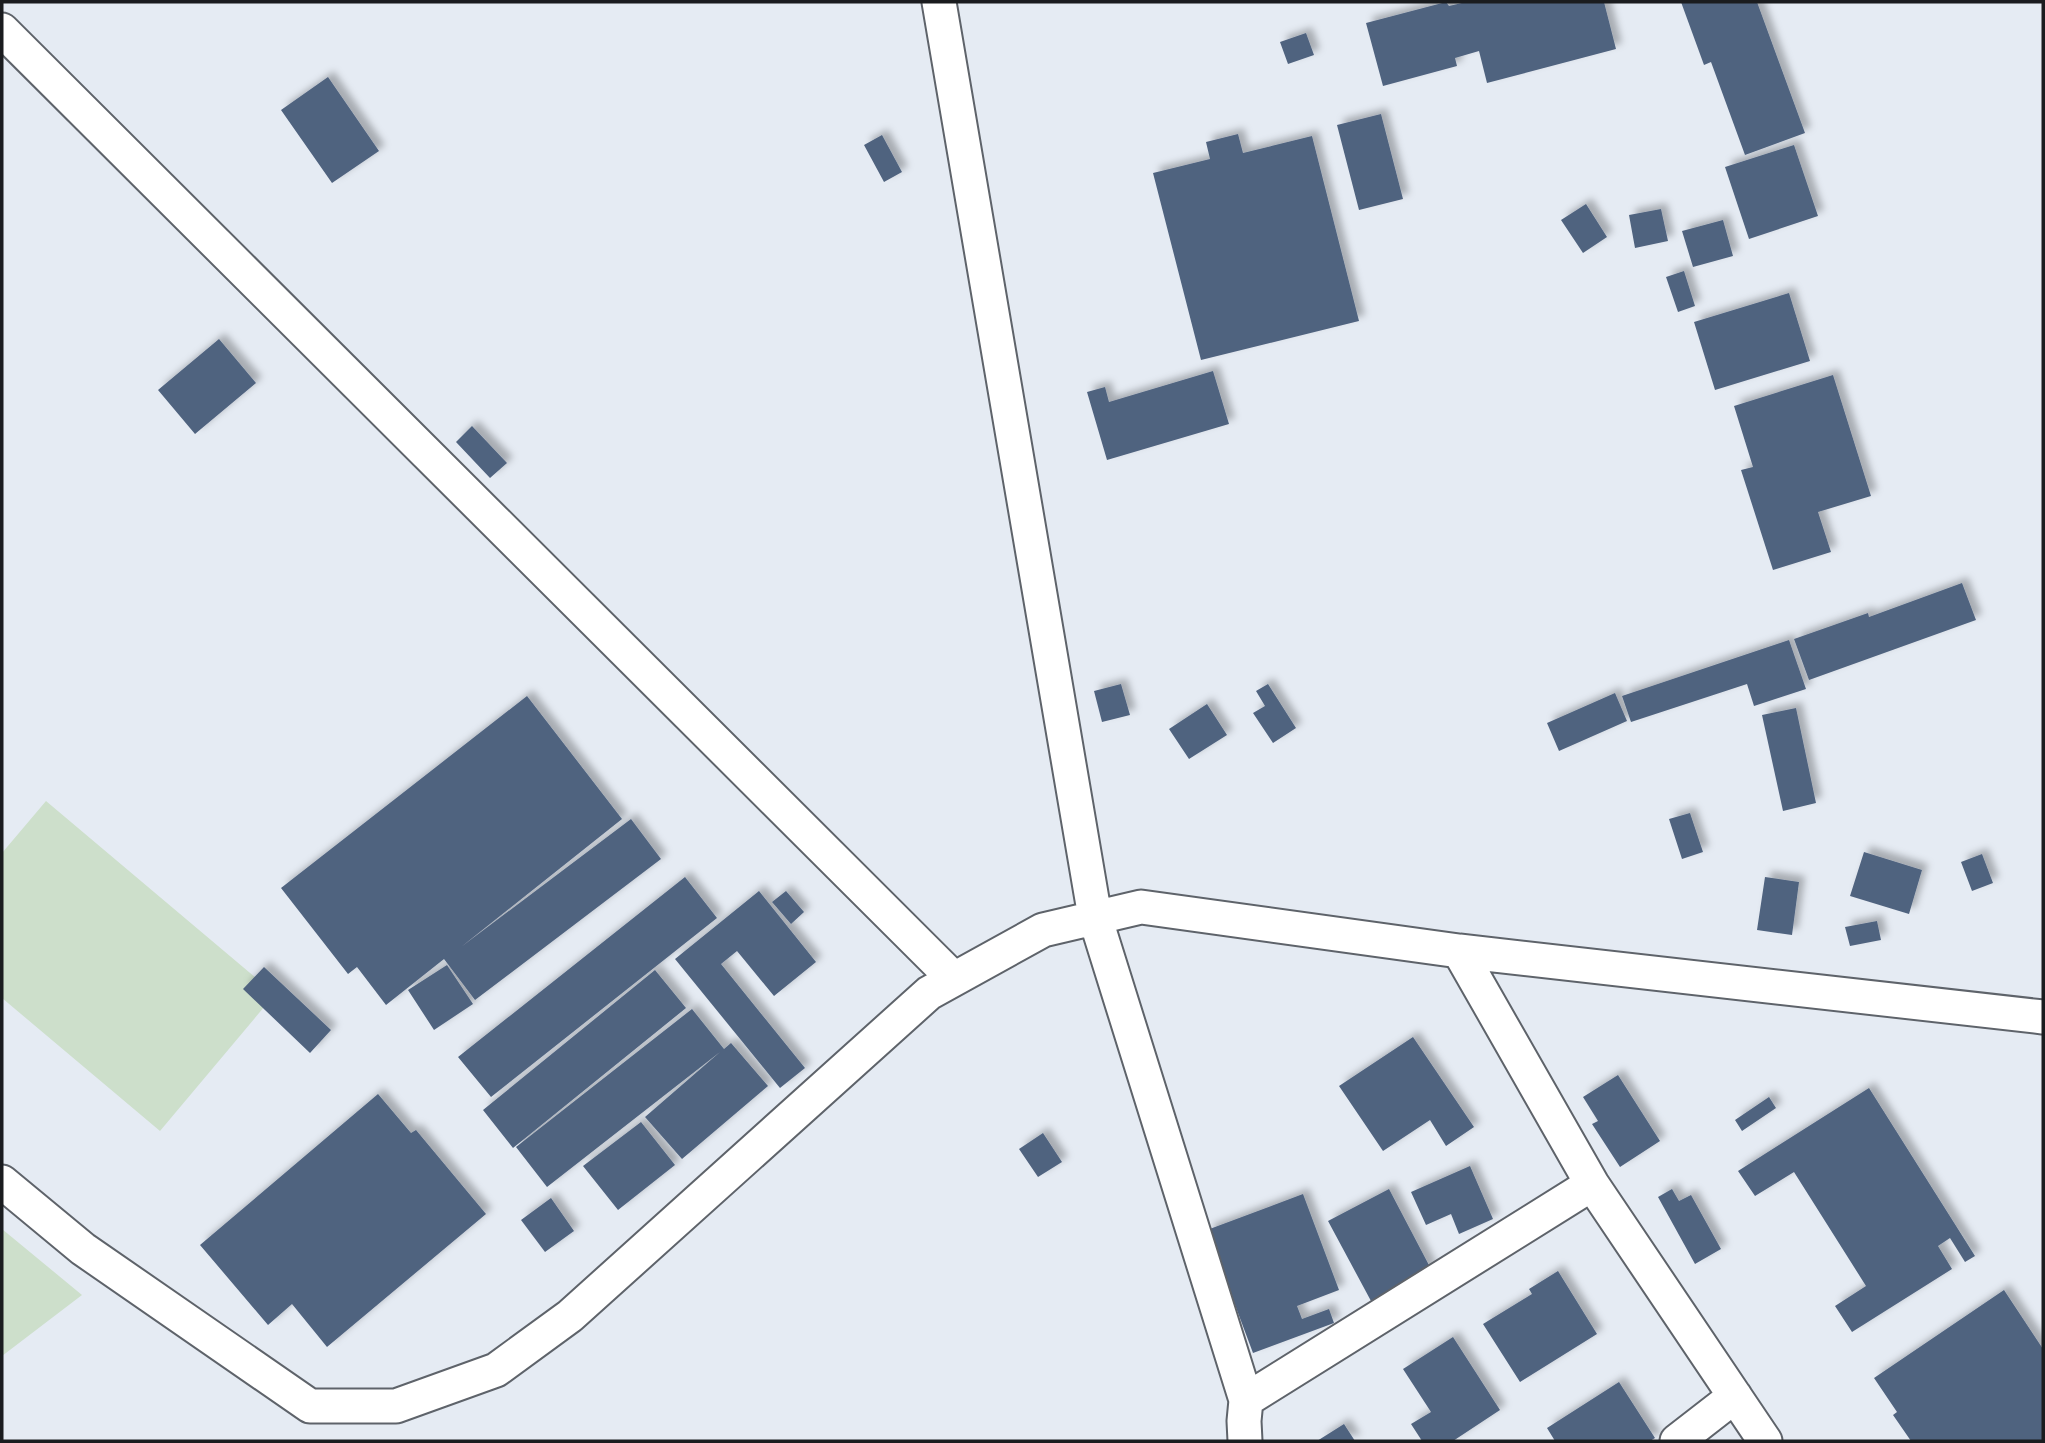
<svg xmlns="http://www.w3.org/2000/svg" width="2045" height="1443" font-family="'Archivo Narrow',sans-serif">
	<style>
		.green { fill: #cddfcb }
		.building { fill: #50637f; filter: url(#shadow) }
		.lines { fill: none; stroke-linecap: round; stroke-linejoin: round }
		.minor-casing { stroke: #5e636a; stroke-width: 37 }
		.minor { stroke: #fff; stroke-width: 33 }
	</style>
	<defs>
		<filter id="shadow"><feDropShadow dx="6" dy="-6" stdDeviation="3.5" flood-color="#0004"/></filter>
	</defs>
	<rect width="100%" height="100%" fill="#e5ebf3"/>
	<path class="green" d="M46 801 275 994 160 1131 2 998V853Z
		M2 1229 82 1295 2 1356Z"/>
	<path class="building" d="M1446 2 1449 6 1466 2H1604L1616 49 1487 83 1479 51 1455 58 1457 66 1383 86 1366 23Z
		M1681 2H1757L1805 133 1745 155 1711 62 1704 65Z
		M1306 33 1314 55 1288 64 1280 42Z
		M328 77 379 151 332 183 281 110Z
		M1381 114 1403 199 1359 210 1337 125Z
		M1238 134 1243 153 1312 136 1359 321 1201 360 1153 173 1210 159 1206 142Z
		M882 135 902 172 884 182 864 145Z
		M1794 145 1818 216 1749 239 1725 167Z
		M1586 204 1607 237 1583 253 1561 220Z
		M1661 209 1668 241 1635 248 1629 215Z
		M1723 220 1733 256 1693 267 1682 231Z
		M1684 271 1695 306 1678 312 1666 277Z
		M1789 293 1810 361 1715 390 1694 322Z
		M219 339 256 383 195 434 158 390Z
		M1213 371 1229 424 1107 460 1087 392 1105 387 1109 402Z
		M1833 375 1871 496 1818 512 1831 552 1773 570 1741 470 1753 467 1734 406Z
		M472 426 507 463 490 478 456 442Z
		M1962 583 1976 620 1809 680 1794 639 1868 613 1869 617Z
		M1789 640 1806 689 1754 706 1747 684 1631 722 1622 696Z
		M1121 684 1130 715 1102 722 1094 691Z
		M1268 684 1296 728 1273 743 1253 713 1265 706 1256 691Z
		M1615 693 1627 721 1559 751 1547 723Z
		M527 696 622 819 461 947 631 819 661 859 475 1000 444 959 386 1005 357 967 348 974 281 888Z
		M1207 704 1227 735 1189 759 1169 729Z
		M1796 708 1816 803 1783 811 1762 715Z
		M1690 813 1703 852 1682 859 1669 819Z
		M1864 852 1922 870 1909 914 1850 896Z
		M1982 854 1993 883 1972 891 1961 862Z
		M685 877 717 918 491 1097 458 1057Z
		M1765 877 1799 882 1792 935 1757 930Z
		M759 891 816 962 774 996 737 951 721 964 805 1068 780 1088 675 959Z
		M786 891 804 912 791 924 772 902Z
		M1877 921 1881 940 1850 946 1845 927Z
		M447 965 473 1004 434 1030 408 990Z
		M264 967 331 1030 310 1053 243 989Z
		M655 970 686 1008 513 1148 483 1110Z
		M692 1009 724 1049 731 1043 768 1086 682 1159 645 1117 720 1052 547 1187 516 1147Z
		M1413 1037 1474 1127 1446 1146 1430 1120 1383 1151 1339 1086Z
		M1618 1075 1660 1141 1620 1167 1592 1124 1598 1121 1583 1097Z
		M1869 1088 1975 1256 1965 1262 1950 1238 1938 1246 1952 1269 1852 1332 1835 1306 1866 1286 1794 1172 1755 1196 1738 1171Z
		M378 1094 411 1133 416 1130 486 1214 327 1347 292 1304 268 1325 200 1245Z
		M1769 1097 1776 1108 1742 1131 1735 1120Z
		M641 1122 675 1165 618 1210 583 1166Z
		M1043 1133 1062 1162 1038 1177 1019 1149Z
		M1470 1166 1493 1219 1459 1234 1451 1214 1426 1225 1411 1192Z
		M1389 1189 1431 1269 1371 1301 1328 1221Z
		M1672 1189 1679 1201 1691 1195 1721 1249 1695 1264 1658 1197Z
		M1303 1194 1339 1290 1297 1306 1302 1319 1329 1309 1334 1323 1253 1353 1207 1230Z
		M551 1198 574 1231 545 1252 521 1220Z
		M1558 1271 1597 1334 1520 1382 1483 1324 1532 1294 1529 1289Z
		M2004 1290 2043 1349V1441H1911L1893 1415 1897 1412 1874 1378Z
		M1453 1337 1500 1410 1453 1441H1422L1411 1424 1431 1412 1403 1369Z
		M1619 1382 1655 1438 1650 1441H1555L1547 1428Z
		M1344 1424 1355 1441H1317Z"/>
	<g class="lines">
		<g class="minor-casing">
			<path id="minor" d="M939 2 1095 917 1246 1400
				M2 30 954 979
				M1459 951 1592 1184 1765 1441
				M2 1182 83 1249 310 1406H396L496 1370 570 1316 929 993 1043 930 1141 907 1459 951 2043 1017
				M1245 1441 1244 1421 1246 1400 1592 1184
				M1677 1441 1735 1396"/>
		</g>
		<use href="#minor" class="minor"/>
	</g>
	<rect width="2045" height="1443" fill="none" stroke="#1a1c1f" stroke-width="7"/>
</svg>
